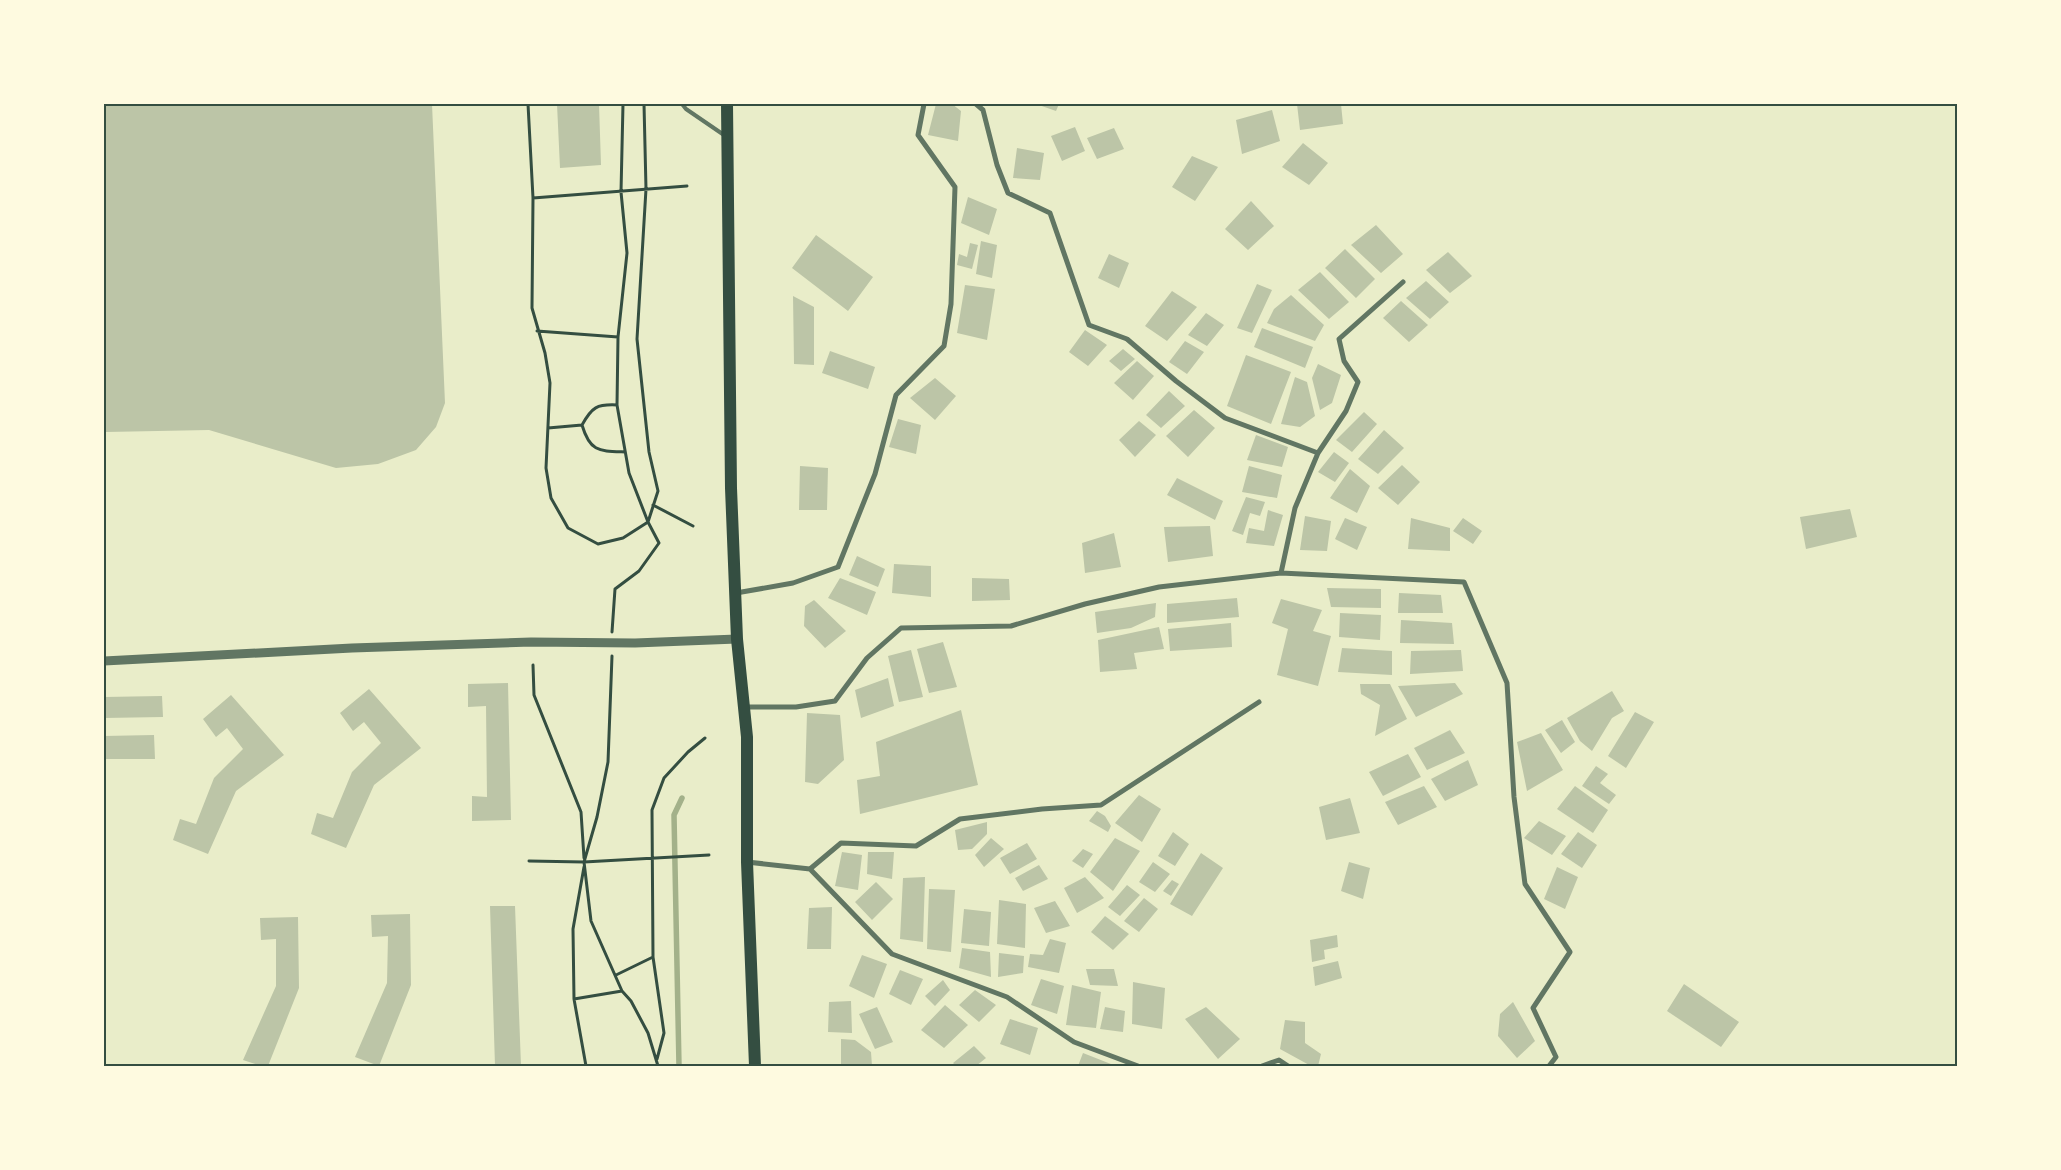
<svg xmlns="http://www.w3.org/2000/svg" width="2061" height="1170" font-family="Montserrat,sans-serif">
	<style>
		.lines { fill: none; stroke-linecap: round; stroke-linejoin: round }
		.stream { stroke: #a3b18a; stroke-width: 5.5 }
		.building { fill: #bcc5a7 }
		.path { stroke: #344e41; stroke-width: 3 }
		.service { stroke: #617663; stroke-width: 4 }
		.minor { stroke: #617663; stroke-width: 5 }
		.tertiary { stroke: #617663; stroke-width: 9 }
		.primary { stroke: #344e41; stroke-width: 12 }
		.neatline { fill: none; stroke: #344e41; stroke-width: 2 }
	</style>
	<rect width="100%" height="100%" fill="#e9edc9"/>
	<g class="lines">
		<path class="stream" d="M679 1066 674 815 682 798"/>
	</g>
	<path class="building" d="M104 104H432L445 403 436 427 416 450 378 464 336 468 209 430 106 432Z
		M557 104H599L601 165 560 168Z
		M936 104H952L961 111 958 141 928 135Z
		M1036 104H1059L1056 111Z
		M1297 104H1341L1343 124 1300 130Z
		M1272 110 1280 141 1242 154 1236 120Z
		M1075 127 1085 151 1062 161 1051 136Z
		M1114 128 1124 149 1097 159 1087 138Z
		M1303 143 1328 163 1309 185 1282 167Z
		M1017 148 1044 153 1040 180 1013 178Z
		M1192 156 1218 167 1195 201 1172 187Z
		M968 197 997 209 989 235 961 223Z
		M1251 201 1274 226 1248 250 1225 229Z
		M1376 225 1403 254 1381 273 1351 245Z
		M816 235 873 277 848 311 792 268Z
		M981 241 997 245 992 278 976 274Z
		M970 243 978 245 972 269 957 265 959 254 967 257Z
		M1345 249 1375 279 1356 298 1325 268Z
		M1448 252 1472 276 1450 293 1426 270Z
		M1109 254 1129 263 1119 288 1098 278Z
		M1320 272 1349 302 1329 319 1298 290Z
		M1426 281 1449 302 1430 319 1406 298Z
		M1257 284 1272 290 1252 333 1237 328Z
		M965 285 995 289 987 340 957 333Z
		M1172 291 1197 307 1167 341 1145 326Z
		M1291 295 1324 325 1315 341 1267 323 1274 309Z
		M793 296 814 307V365L794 364Z
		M1401 301 1428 325 1409 342 1383 318Z
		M1206 313 1224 325 1207 346 1188 335Z
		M1262 328 1313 347 1305 368 1254 347Z
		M1085 330 1107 345 1088 366 1069 352Z
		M1185 341 1204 352 1187 374 1169 362Z
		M1123 349 1135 359 1121 371 1109 361Z
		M830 351 875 367 868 389 822 373Z
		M1246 355 1291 372 1271 424 1227 406Z
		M1137 361 1154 376 1133 400 1114 383Z
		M1318 364 1341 375 1332 403 1320 410 1312 378Z
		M1295 377 1307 382 1315 416 1300 427 1281 424Z
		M935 378 956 396 935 420 910 398Z
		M1169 391 1185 406 1161 428 1146 415Z
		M1194 410 1215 428 1188 457 1166 436Z
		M1364 412 1377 424 1352 452 1336 440Z
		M898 419 921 425 916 454 889 447Z
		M1139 421 1156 435 1135 457 1119 440Z
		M1384 430 1404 448 1378 474 1358 459Z
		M1256 435 1288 447 1282 467 1247 460Z
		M1334 452 1349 463 1335 482 1318 472Z
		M1402 465 1420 482 1398 505 1378 488Z
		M800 466 828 468 827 510H799Z
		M1249 466 1282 475 1277 498 1242 492Z
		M1350 469 1370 486 1357 513 1330 498Z
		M1177 478 1223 501 1215 520 1167 495Z
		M1246 497 1265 502 1260 516 1250 513 1243 535 1232 531Z
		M1850 509 1857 537 1806 549 1800 517Z
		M1268 510 1283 515 1274 546 1246 543 1249 528 1264 531Z
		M1305 516 1331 521 1327 551 1300 550Z
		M1345 518 1367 527 1357 550 1335 539Z
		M1411 518 1450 528V551L1408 549Z
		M1463 518 1482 531 1473 544 1453 531Z
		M1210 526 1213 556 1168 562 1164 527Z
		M1114 533 1121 567 1085 573 1082 543Z
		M857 556 885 569 878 587 849 575Z
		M894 564 931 566V597L892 593Z
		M840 578 876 592 867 615 828 598Z
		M972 578 1009 579 1010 600 972 601Z
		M1327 588 1381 589V608L1331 607Z
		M1399 593 1441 595 1443 613H1398Z
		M1237 598 1239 617 1167 623V604Z
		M1281 599 1322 610 1313 631 1331 636 1318 686 1277 675 1288 629 1272 623Z
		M814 600 846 631 825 648 804 626 805 606Z
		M1156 603 1155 617 1131 628 1097 633 1095 612Z
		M1340 613 1381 615 1380 640 1339 637Z
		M1401 620 1452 623 1454 644 1400 643Z
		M1231 623 1232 647 1170 651 1168 629Z
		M1159 627 1164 649 1134 653 1137 669 1100 672 1098 640Z
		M943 642 957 687 929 693 917 649Z
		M1342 648 1392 651V675L1338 672Z
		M911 650 923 697 899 702 888 656Z
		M1461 650 1463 671 1410 674 1411 651Z
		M888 678 894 706 861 718 855 690Z
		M508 683 511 820 472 821V796L487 797 486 706 468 707V684Z
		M1455 683 1463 694 1416 717 1398 686Z
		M1360 684H1390L1407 719 1375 736 1380 705 1361 694Z
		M369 689 421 748 374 785 346 848 311 834 317 813 333 818 352 772 381 743 364 722 353 731 340 713Z
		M1612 691 1624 711 1612 718 1592 751 1580 741 1567 718Z
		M231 695 284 755 236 791 208 854 173 840 180 819 196 824 214 778 243 749 227 728 216 737 203 719Z
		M162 696 163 717 104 718V697Z
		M961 710 978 785 860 814 857 780 880 776 876 742Z
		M1635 712 1654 722 1626 768 1608 756Z
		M807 713 840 715 844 760 818 784 805 782Z
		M1562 720 1575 742 1561 753 1545 730Z
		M1450 730 1465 753 1427 770 1414 748Z
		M1541 733 1563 770 1527 791 1517 742Z
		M154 735 155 759H104V736Z
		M1408 754 1421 777 1383 796 1369 772Z
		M1468 760 1478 785 1445 801 1431 779Z
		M1596 766 1608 774 1600 783 1616 795 1609 804 1582 786Z
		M1424 786 1437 807 1398 825 1385 802Z
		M1575 786 1608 810 1593 833 1557 809Z
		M1139 795 1161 809 1142 842 1115 823Z
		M1350 798 1360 833 1326 840 1319 807Z
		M1097 811 1105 816 1111 826 1108 832 1089 821Z
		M1539 821 1566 836 1552 855 1524 838Z
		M987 822V834L972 849 958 850 955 830Z
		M1173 832 1189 844 1175 866 1158 856Z
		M1578 832 1597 845 1582 868 1561 854Z
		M991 838 1004 849 984 867 975 855Z
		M1115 838 1140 851 1113 891 1090 872Z
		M1027 843 1037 859 1010 874 1000 858Z
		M1083 849 1093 854 1083 868 1072 861Z
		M842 852 862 855 858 890 835 886Z
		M868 852H894L892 879 867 874Z
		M1201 853 1223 868 1192 916 1170 904Z
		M1153 862 1170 874 1155 892 1139 882Z
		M1349 862 1370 868 1363 899 1341 891Z
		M1039 865 1048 879 1023 891 1015 878Z
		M1557 867 1578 877 1565 909 1544 899Z
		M925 877 923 942 900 939 903 878Z
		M1085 877 1104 898 1077 913 1064 888Z
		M1172 880 1179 884 1171 896 1163 891Z
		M876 882 893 899 872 920 855 902Z
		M1127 885 1140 895 1120 916 1108 907Z
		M929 889 955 890 951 952 927 949Z
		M1144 898 1158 909 1139 932 1124 921Z
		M999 900 1026 904 1025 948 997 944Z
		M1055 901 1070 926 1046 933 1034 908Z
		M490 906H515L521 1066H495Z
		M832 907 831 949H807L809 908Z
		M964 909 991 912 989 946 961 943Z
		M410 914 411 985 379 1066 355 1057 387 983 388 936 372 937 371 915Z
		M1105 916 1129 934 1113 950 1091 932Z
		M298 917 299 988 268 1066H261L243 1060 276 986V939L261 940 260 918Z
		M1337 935 1338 947 1324 950 1325 959 1312 962 1310 940Z
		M1050 939 1066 943 1059 973 1028 967 1030 954 1043 955Z
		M962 948 990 952 991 977 959 968Z
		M999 953 1024 956 1023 973 998 977Z
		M862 955 887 964 874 998 849 986Z
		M1338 961 1342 978 1315 986 1313 967Z
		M1086 969H1114L1118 986 1090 985Z
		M900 970 923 979 911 1005 889 994Z
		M1041 979 1064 986 1057 1014 1031 1005Z
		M943 980 950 990 935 1006 925 996Z
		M1133 982 1165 988 1162 1029 1132 1024Z
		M1684 984 1739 1022 1721 1047 1667 1011Z
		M1072 985 1101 992 1096 1028 1066 1025Z
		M975 990 996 1005 979 1022 959 1005Z
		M851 1001 852 1033 828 1032 829 1002Z
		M1513 1002 1535 1041 1517 1058 1498 1036 1500 1014Z
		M945 1005 968 1025 944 1048 921 1030Z
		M877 1007 893 1042 875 1049 859 1014Z
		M1105 1007 1125 1011 1123 1032 1100 1029Z
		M1206 1007 1240 1039 1218 1059 1185 1019Z
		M1010 1019 1038 1028 1030 1055 1000 1044Z
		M1285 1020 1305 1022V1043L1321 1054 1318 1066H1311L1280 1049Z
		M841 1039 855 1040 871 1052 872 1066H841Z
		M974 1046 986 1058 976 1066H956L953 1063Z
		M1083 1053 1116 1066H1078Z"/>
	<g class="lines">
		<path class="path" d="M528 104 533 198 532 308 545 353 550 383 546 468 551 498 568 528 598 544 623 538 648 522 658 491 649 452 637 339 646 189 644 104
			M533 198 687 186
			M537 331 618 337
			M617 405C597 404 592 407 582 425 590 452 599 451 625 452
			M548 428 582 425
			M653 505 693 526
			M612 632 615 589 639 571 659 543 648 522 629 473 617 405 618 337 627 253 621 192 623 104
			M612 656 608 762 597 817 584 862 591 921 622 991 631 1001 648 1033 658 1066
			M533 665 534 695 581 812 584 858
			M529 861 584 862 709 855
			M584 867 573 929 574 999 586 1066
			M616 975 653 957
			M574 999 622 991
			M657 1059 664 1033 653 957 652 810 664 778 688 752 705 738"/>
		<path class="service" d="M682 104 686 109 724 135"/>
		<path class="minor" d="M976 104 983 110 997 165 1008 193 1050 213 1089 325 1127 339 1176 381 1225 418 1318 453 1295 508 1281 573
			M1318 453 1346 411 1358 382 1344 361 1339 339 1403 282
			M736 593 793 583 838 567 875 474 896 395 944 346 951 304 955 187 918 135 924 104
			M745 707H796L835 701 867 658 901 628 1011 626 1085 604 1159 587 1281 573 1464 582 1507 683 1514 797 1525 884 1570 952 1533 1008 1556 1057 1549 1066
			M747 862 810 869 892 954 1007 997 1074 1042 1138 1066
			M810 869 841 843 916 846 960 819 1042 809 1101 805 1259 702
			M1262 1066 1279 1060 1288 1066"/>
		<path class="tertiary" d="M104 661 352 648 531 642 635 643 737 639"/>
		<path class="primary" d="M727 104 731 488 737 639 747 737V862L755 1066"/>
	</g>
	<rect width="2061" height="1170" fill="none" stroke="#fefae0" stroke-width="210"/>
	<rect x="105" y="105" width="1851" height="960" class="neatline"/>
</svg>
